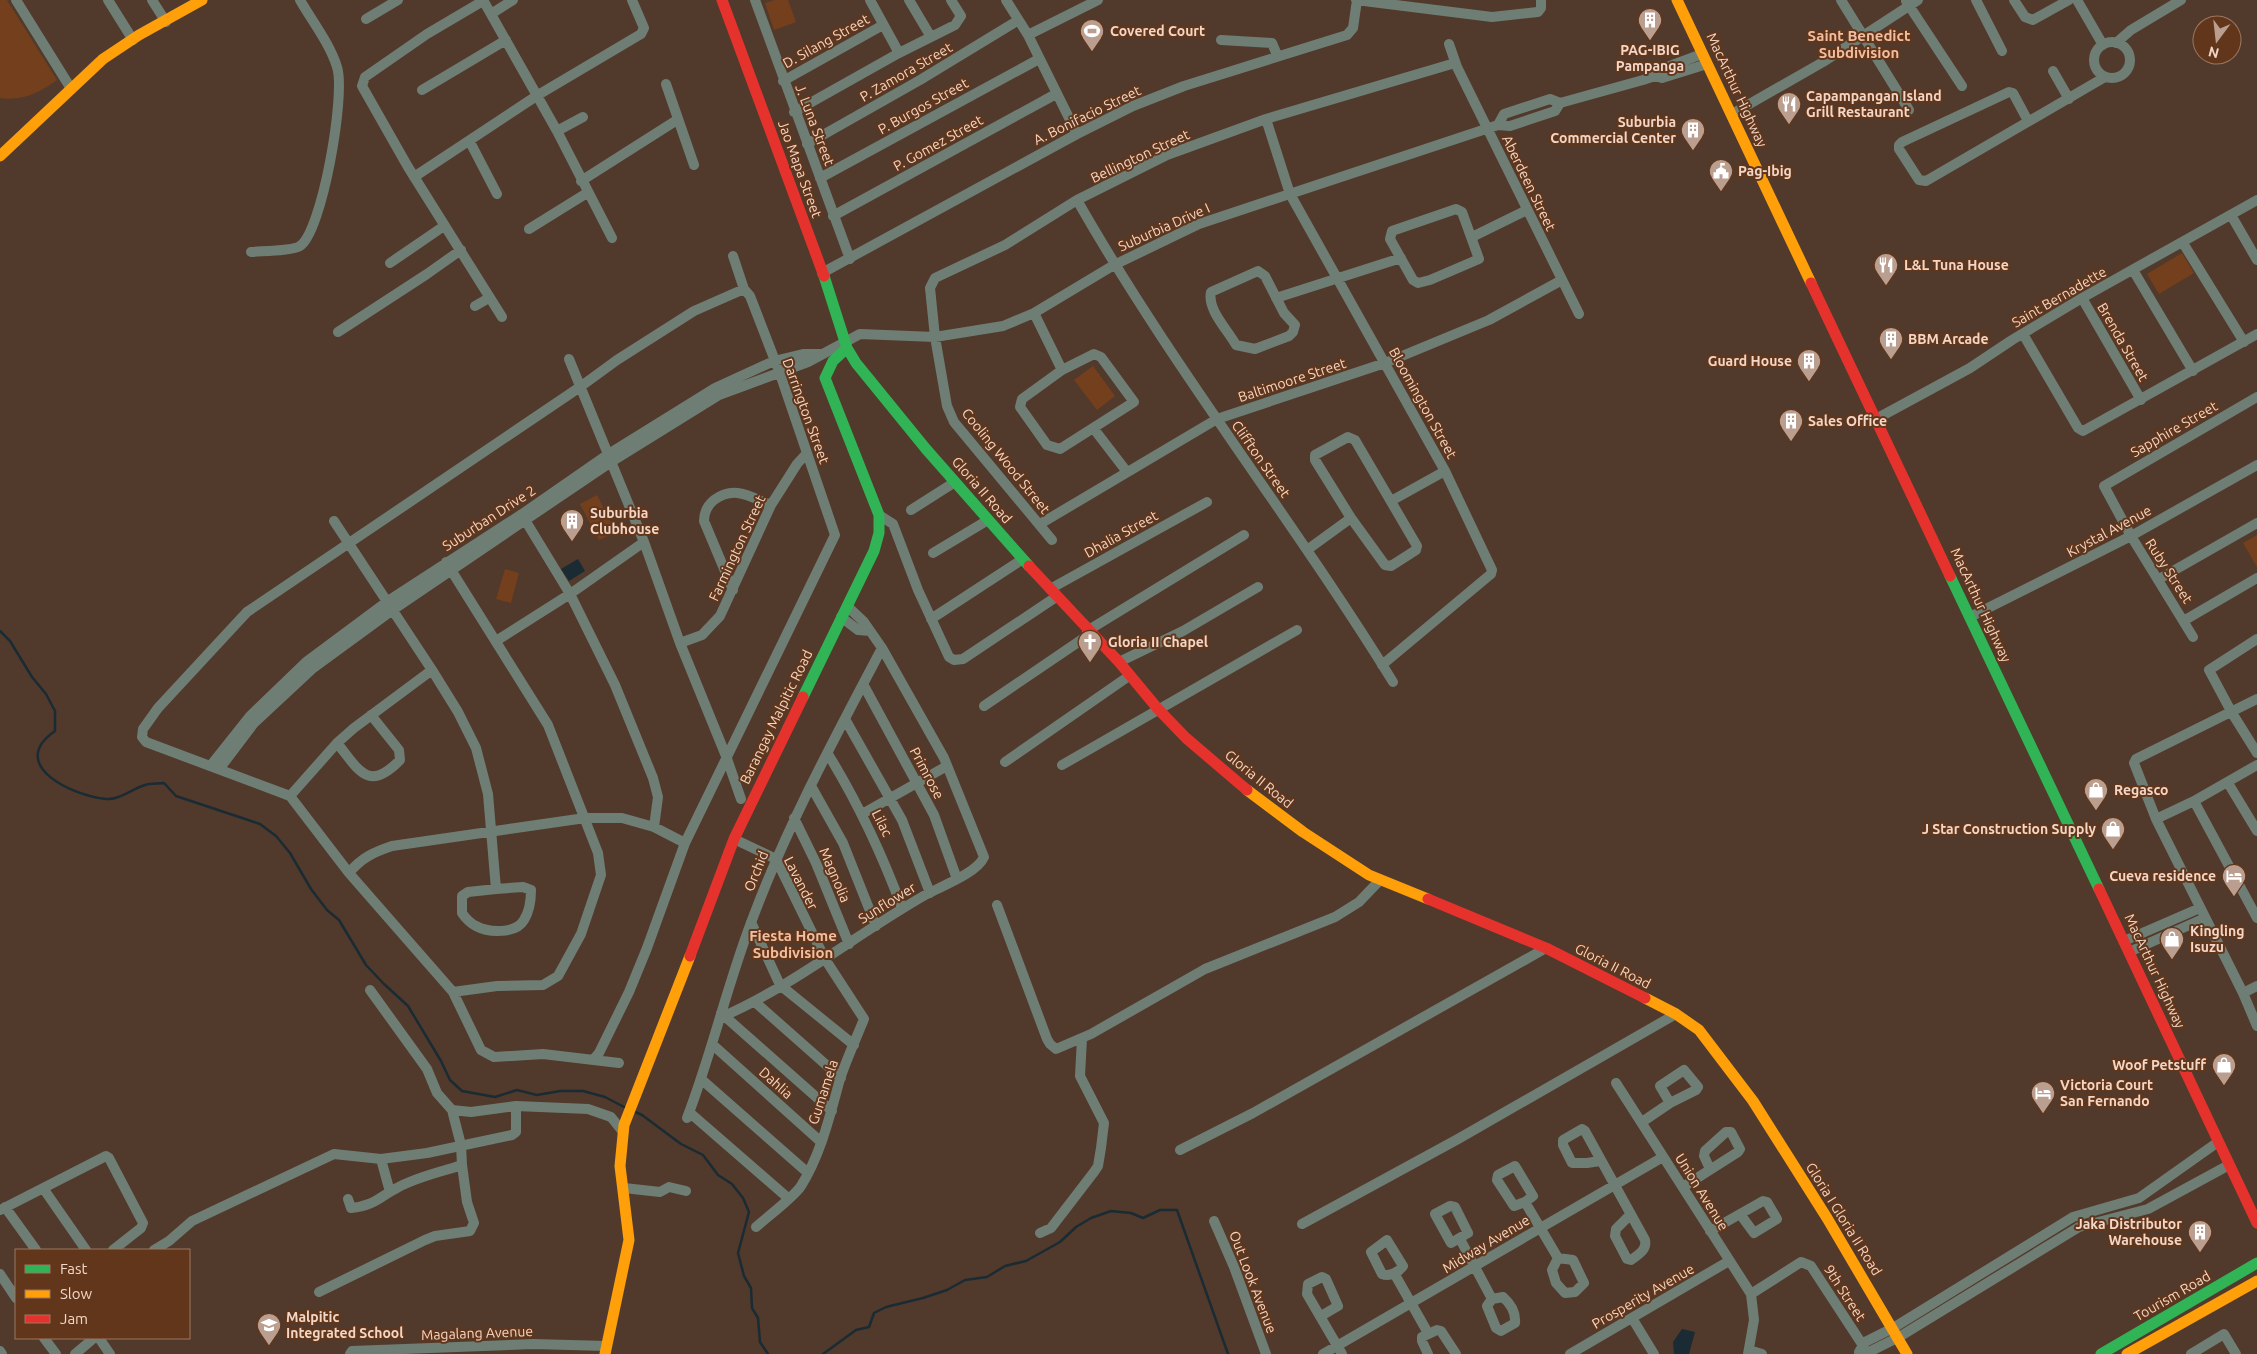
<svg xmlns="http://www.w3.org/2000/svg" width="2257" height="1354" font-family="Ubuntu,sans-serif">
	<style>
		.green { fill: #743f1d }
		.water { fill: #1a2b33 }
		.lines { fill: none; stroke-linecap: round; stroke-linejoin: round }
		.stream { stroke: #1a2b33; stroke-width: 2.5 }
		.street { stroke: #6f7e75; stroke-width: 10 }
		.fast { stroke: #30b455; stroke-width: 11 }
		.slow { stroke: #ff9f0a; stroke-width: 11 }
		.jam { stroke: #e5322d; stroke-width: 11 }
		.labels { text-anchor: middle; stroke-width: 4; stroke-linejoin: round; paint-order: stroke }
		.poi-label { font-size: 14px; font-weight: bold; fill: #f2d6c7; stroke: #61361b; text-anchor: start }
		.street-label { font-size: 14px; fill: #f2d6c7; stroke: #61361b }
		.neighbourhood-label { font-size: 15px; font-weight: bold; fill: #f3bea0; stroke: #61361b }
	</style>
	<rect width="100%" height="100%" fill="#513a2b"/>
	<path class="green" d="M0 0H7L57 80C39 93 23 101 0 98Z
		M775 0H788L796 22 774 30 765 3Z
		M2182 253 2194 273 2159 294 2147 274Z
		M1093 366 1115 396 1097 410 1074 380Z
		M597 495 616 532 599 540 580 504Z
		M2257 535V567L2243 543Z
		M505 569 519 573 511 603 496 599Z"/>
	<path class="water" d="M578 559 585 571 569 581 561 569Z
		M1682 1329 1695 1332 1689 1354H1674L1673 1342Z"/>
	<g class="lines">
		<path class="stream" d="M0 631 10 641 32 677 46 694 55 711V731C6 765 73 796 106 799 119 800 132 789 145 785 151 783 158 784 164 783L176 796 260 824 276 836 290 853 311 889 327 910 339 920 366 965 384 984 408 1006 441 1061 450 1080 462 1091 495 1097 517 1090 537 1095 560 1091H583L605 1097 626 1108
			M633 1111 642 1115 681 1144 703 1155 718 1175 732 1184 743 1198 749 1212 738 1253 744 1276 751 1288 752 1308 758 1318 760 1342 768 1354
			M823 1354 856 1330 869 1327 874 1313 886 1307 923 1298 947 1290 965 1280 987 1277 1005 1266 1026 1261 1060 1242 1076 1227 1091 1218 1111 1211 1131 1213 1143 1218 1160 1210H1177L1228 1354"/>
		<path class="street" d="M16 0 70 87
			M108 0 133 40
			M152 0 166 22
			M483 0 557 131 612 238
			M755 0 850 259
			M870 0 899 53
			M909 0 931 37
			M1006 0 1028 35 1077 134
			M1356 0 1492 17 1538 12 1541 8V0
			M1841 0 1909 110
			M1976 0 2002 51
			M2014 0 2025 17 2033 20 2069 0
			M2077 0 2103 45
			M483 1 427 34 365 77 362 86 408 167 502 317
			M1906 1 1962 86
			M491 14 513 0
			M366 19 398 0
			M1028 35 1098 0
			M1221 40 1272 43 1277 55
			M2094 60a18 18 0 1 1 36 0a18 18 0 1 1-36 0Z
			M2116 43 2131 30 2181 0
			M1449 44 1457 67 1579 314
			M2053 71 2069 99
			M1655 76 1662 78 1707 64
			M783 81 883 25
			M666 84 694 165
			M422 90 506 40
			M794 112 899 53 955 25 961 16 951 0
			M1732 114 1823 62 1918 0
			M1266 119 1290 194 1445 471 1492 570 1491 574 1382 665
			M2028 121 2013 93 2009 92 1902 142 1899 145V149L1919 180 1926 181 2105 77
			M1498 125 1504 114 1550 99 1560 103 1643 80 1655 76 1659 70 1702 54
			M557 131 583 117
			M470 142 497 194
			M807 144 920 80 1017 21
			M414 177 538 95 641 34 644 28 632 0
			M820 178 1039 59
			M581 181 677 120
			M1077 200C1172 367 1292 518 1393 682
			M1456 209 1462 212 1479 259 1430 280 1418 283 1413 280 1390 239 1392 231Z
			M2231 215 2257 260
			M833 216 1056 94
			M529 229 587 193
			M1472 237 1527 210
			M2183 243 2244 342
			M251 252C261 251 293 251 300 246 322 232 346 94 337 67 330 44 312 21 300 0
			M733 256 744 289
			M390 263 444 226
			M2133 270 2193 371
			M1258 271 1265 276 1284 313 1295 325 1293 332 1289 336 1255 349 1236 345C1228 330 1207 310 1211 292Z
			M822 273 1077 134 1133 106 1184 86 1347 35 1353 28 1357 0
			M1276 298 1401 258
			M2082 298 2141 400
			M475 306 489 298
			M1034 313 1062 370
			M338 332 427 274 461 250
			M2023 334 2078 428 2083 431 2257 334
			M1094 354 1101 357 1134 402 1060 449 1047 445 1020 407 1022 399 1062 370Z
			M569 359 644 542 680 643 726 756 741 799
			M1876 419 1970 368 2012 340 2082 298 2257 200
			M1094 429 1127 472
			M1348 437 1355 440 1417 546 1416 550 1391 566 1385 565 1351 518 1315 460V455Z
			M1391 501 1445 471
			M911 510 955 482
			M522 515 570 594 615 685 653 778 658 797 654 827
			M879 515 893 524 918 590 949 657 954 660 963 659 1056 597
			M334 521 432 670 458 712 476 748 488 794 496 889 523 887 531 890C531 899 529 912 524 920 516 934 489 933 476 926 470 923 466 919 462 913V896L468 892 496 889
			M1040 524 1217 419 1385 363 1489 320 1562 280
			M1052 540 954 422 947 406 935 337 930 288 935 278 1005 245 1077 200 1167 155 1266 119 1455 63
			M1307 550 1351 518
			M933 553 988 520
			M446 562 548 725 598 853 601 875 581 934 558 976 543 985 497 986 453 992 349 873 290 796 146 742 142 737 143 729 158 708 247 612 580 387 617 360 694 311 744 289 750 296 779 371 835 535 685 843 647 948 629 992 599 1053 593 1060
			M2159 579 2257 523
			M1050 589 1207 502
			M733 590 704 521C704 513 708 505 714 500 735 485 750 497 771 505
			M841 617 858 630 870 631
			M1970 617 2131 536 2257 465
			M931 619 1023 559
			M2185 620 2257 578
			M1087 631 1244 535
			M2193 637 2131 536 2104 486 2257 397
			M2257 639 2209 670 2232 713 2257 753
			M496 641 570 594 644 542
			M680 643 702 635 720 616 771 505 797 464 807 453
			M1119 662 1183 631 1258 587
			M863 684 934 815 957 879
			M2257 699 2136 759 2134 763 2156 819 2243 993 2257 1026
			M984 706 1090 634
			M845 719 902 820 930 893
			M337 743C359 770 368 793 400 760L399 750 371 715
			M828 754C858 803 882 854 902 908
			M1005 762 1129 676
			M211 765 250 716 306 662 388 601 522 514 607 455 715 388 774 361 803 354H820
			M1062 765 1297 630
			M220 768 254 723 312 669 394 609 611 462 719 395 808 362 860 334 935 337 1003 326 1034 313 1114 265 1199 224 1498 125 1510 126 1555 111 1560 103
			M2228 783 2257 831
			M811 786 843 843 876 926
			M290 796 337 743 354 728 432 670
			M2194 801 2257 918
			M862 814 947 766
			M794 818 816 863 849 944
			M2156 819 2194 801 2257 765
			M734 839 776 859 825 959 864 1019C856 1039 847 1058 840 1079 830 1115 821 1154 801 1186 794 1197 767 1217 756 1227
			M349 873C361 858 374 852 392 846L585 818H622L654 827 685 843
			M997 905 1047 1039 1050 1044 1056 1049 1091 1034 1205 969 1335 917 1359 902 1380 880
			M751 922 780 985 854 1045
			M2124 941 2200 908
			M2129 952 2205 918
			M370 990 427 1069 437 1093 452 1110 471 1112 516 1106
			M453 992 481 1050 494 1057 543 1054 619 1063
			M2243 993 2257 986
			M755 1002 841 1078
			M721 1013 832 1111
			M724 1016C796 984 858 933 927 894 942 886 977 873 984 857L944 758 882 648 864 622 847 606
			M713 1045 821 1142
			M701 1079 808 1173
			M1616 1083 1751 1294 1754 1320 1748 1354
			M689 1112 788 1198
			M687 1118C712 1053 727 985 752 920 787 826 835 737 882 648
			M1642 1122 1670 1103 1696 1090 1698 1087 1684 1070 1660 1086 1670 1103
			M1180 1150 1253 1113 1546 948
			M1600 1161 1587 1163H1572L1563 1145V1140L1582 1129 1585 1131 1645 1240C1647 1250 1639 1254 1631 1260L1627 1259 1615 1236 1616 1229 1630 1215
			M1515 1166 1533 1196 1525 1202 1514 1206 1497 1180 1498 1175Z
			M1683 1187 1738 1152 1740 1149 1731 1132H1726L1705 1151 1704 1156 1710 1169
			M43 1188 86 1250
			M624 1188 660 1192 669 1187 686 1191
			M390 1192 381 1159 427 1153 512 1135 516 1132V1106L588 1109 611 1117 623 1132
			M348 1199 351 1208C374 1206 379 1197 397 1188 416 1177 441 1172 462 1165L461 1145 452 1110
			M1525 1202 1558 1258
			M1450 1206 1455 1207 1468 1233 1451 1243 1435 1214Z
			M5 1207 36 1250
			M0 1210 106 1156 109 1158 143 1223 141 1228 113 1250
			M1214 1221 1234 1267 1266 1354
			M1302 1224 1458 1139 1676 1014
			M1710 1231 1763 1201 1767 1202 1777 1219 1754 1233 1740 1214
			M1040 1233 1051 1228 1094 1172 1098 1166 1101 1148 1104 1123 1080 1076 1082 1038
			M1460 1239 1492 1299
			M1387 1240 1403 1266C1399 1272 1390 1277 1382 1274L1371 1252Z
			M154 1250 169 1241 192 1221 334 1154 381 1159
			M1558 1258 1573 1260 1584 1283 1575 1292 1565 1293 1556 1283 1552 1270Z
			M1394 1273 1428 1333
			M0 1274 16 1298
			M319 1292 425 1240 435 1236 470 1231 474 1223 467 1202 462 1165
			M1751 1294 1801 1262 1811 1266 1862 1344
			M1503 1297C1511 1304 1516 1312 1515 1323L1501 1331 1496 1328 1487 1306 1492 1299Z
			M1321 1316 1338 1306 1326 1279 1322 1277 1308 1284 1307 1294 1342 1354
			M1632 1318 1654 1354
			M44 1338 56 1354
			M99 1338 110 1354
			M1749 1350 1762 1354
			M0 1351 2 1354
			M1859 1352 1865 1342 1893 1328 2073 1217 2139 1198 2218 1142
			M1859 1352 1871 1351 1899 1337 2079 1227 2148 1209 2229 1165
			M75 1354 94 1338
			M350 1354 352 1351 533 1344 607 1346
			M1323 1354 1663 1157
			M1428 1354 1422 1341V1337L1437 1330 1441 1331 1456 1354
			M1570 1354 1729 1261
			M2191 1354 2224 1334 2236 1354"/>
		<path class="fast" d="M824 276 847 348 856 363 926 449 1029 566
			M1950 576 2099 889
			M803 697 874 551 879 533V515L825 378 833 361 847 348
			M2101 1354 2257 1263"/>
		<path class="slow" d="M1677 0 1811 283
			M0 156 103 59 139 35 202 0
			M1247 790 1303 832 1369 875 1428 899
			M1645 998 1676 1014 1699 1030 1753 1101 1827 1218 1907 1354
			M605 1354 629 1240 620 1166 624 1125 690 956
			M2127 1354 2257 1281"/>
		<path class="jam" d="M722 0 824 276
			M1811 283 1950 576
			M1029 566 1119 662 1158 709 1186 738 1247 790
			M2099 889 2257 1223
			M1428 899 1546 948 1645 998
			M690 956 734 839 803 697"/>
	</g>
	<defs>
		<g id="building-pin" transform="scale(1.25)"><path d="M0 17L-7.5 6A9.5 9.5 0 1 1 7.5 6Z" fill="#ba9f90" stroke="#61361b"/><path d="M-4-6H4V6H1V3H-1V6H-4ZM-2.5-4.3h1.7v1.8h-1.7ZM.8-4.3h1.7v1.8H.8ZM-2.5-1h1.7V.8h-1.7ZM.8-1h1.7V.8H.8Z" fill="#fff"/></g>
		<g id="stadium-pin" transform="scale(1.25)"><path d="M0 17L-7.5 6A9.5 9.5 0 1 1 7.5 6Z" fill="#ba9f90" stroke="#61361b"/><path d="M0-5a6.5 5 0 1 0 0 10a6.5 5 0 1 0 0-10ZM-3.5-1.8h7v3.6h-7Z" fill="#fff"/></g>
		<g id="restaurant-pin" transform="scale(1.25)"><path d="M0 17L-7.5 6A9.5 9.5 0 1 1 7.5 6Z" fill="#ba9f90" stroke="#61361b"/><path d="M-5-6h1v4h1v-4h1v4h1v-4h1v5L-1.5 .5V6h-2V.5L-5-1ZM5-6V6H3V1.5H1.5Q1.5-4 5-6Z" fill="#fff"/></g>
		<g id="civic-pin" transform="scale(1.25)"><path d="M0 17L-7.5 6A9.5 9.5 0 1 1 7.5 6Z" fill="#ba9f90" stroke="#61361b"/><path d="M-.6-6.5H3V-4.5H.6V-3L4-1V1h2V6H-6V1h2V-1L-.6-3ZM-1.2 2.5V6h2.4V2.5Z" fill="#fff"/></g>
		<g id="church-pin" transform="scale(1.25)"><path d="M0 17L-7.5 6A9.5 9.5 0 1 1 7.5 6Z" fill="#ba9f90" stroke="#61361b"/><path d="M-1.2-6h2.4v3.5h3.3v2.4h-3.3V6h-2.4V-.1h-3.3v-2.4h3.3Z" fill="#fff"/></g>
		<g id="shop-pin" transform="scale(1.25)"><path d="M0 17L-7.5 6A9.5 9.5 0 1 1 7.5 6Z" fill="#ba9f90" stroke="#61361b"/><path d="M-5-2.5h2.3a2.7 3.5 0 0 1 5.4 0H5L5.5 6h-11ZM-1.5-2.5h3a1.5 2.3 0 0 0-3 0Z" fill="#fff"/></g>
		<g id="hotel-pin" transform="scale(1.25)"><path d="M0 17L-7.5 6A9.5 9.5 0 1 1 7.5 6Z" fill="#ba9f90" stroke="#61361b"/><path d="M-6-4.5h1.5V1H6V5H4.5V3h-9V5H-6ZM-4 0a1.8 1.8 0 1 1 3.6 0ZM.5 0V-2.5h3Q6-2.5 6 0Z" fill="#fff"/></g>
		<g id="school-pin" transform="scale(1.25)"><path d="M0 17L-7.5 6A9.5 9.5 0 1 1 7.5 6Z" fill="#ba9f90" stroke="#61361b"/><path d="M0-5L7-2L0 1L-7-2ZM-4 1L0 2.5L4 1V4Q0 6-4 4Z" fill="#fff"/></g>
	</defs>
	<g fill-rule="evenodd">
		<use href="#building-pin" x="1650" y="20"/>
		<use href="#stadium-pin" x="1092" y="31"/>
		<use href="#restaurant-pin" x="1789" y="104"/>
		<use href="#building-pin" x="1693" y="130"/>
		<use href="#civic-pin" x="1721" y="171"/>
		<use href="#restaurant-pin" x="1886" y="265"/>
		<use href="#building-pin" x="1891" y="339"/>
		<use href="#building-pin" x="1809" y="361"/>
		<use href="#building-pin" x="1791" y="421"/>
		<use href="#building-pin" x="572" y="521"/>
		<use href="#church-pin" x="1090" y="642"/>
		<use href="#shop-pin" x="2096" y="790"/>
		<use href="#shop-pin" x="2113" y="829"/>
		<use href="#hotel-pin" x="2234" y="876"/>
		<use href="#shop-pin" x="2172" y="939"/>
		<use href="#shop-pin" x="2224" y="1065"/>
		<use href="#hotel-pin" x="2043" y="1093"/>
		<use href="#building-pin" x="2200" y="1232"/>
		<use href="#school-pin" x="269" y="1325"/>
	</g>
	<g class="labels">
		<g class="poi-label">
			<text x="1110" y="36">Covered Court</text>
			<text x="1650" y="55" text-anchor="middle">PAG-IBIG<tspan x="1650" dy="16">Pampanga</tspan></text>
			<text x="1806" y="101">Capampangan Island<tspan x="1806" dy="16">Grill Restaurant</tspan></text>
			<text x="1676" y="127" text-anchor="end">Suburbia<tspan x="1676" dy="16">Commercial Center</tspan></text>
			<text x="1738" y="176">Pag-Ibig</text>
			<text x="1904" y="270">L&amp;L Tuna House</text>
			<text x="1908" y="344">BBM Arcade</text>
			<text x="1792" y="366" text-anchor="end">Guard House</text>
			<text x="1808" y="426">Sales Office</text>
			<text x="590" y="518">Suburbia<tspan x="590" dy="16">Clubhouse</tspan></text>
			<text x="1108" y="647">Gloria II Chapel</text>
			<text x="2114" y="795">Regasco</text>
			<text x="2096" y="834" text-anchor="end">J Star Construction Supply</text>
			<text x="2216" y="881" text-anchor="end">Cueva residence</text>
			<text x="2190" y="936">Kingling<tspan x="2190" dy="16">Isuzu</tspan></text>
			<text x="2206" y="1070" text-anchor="end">Woof Petstuff</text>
			<text x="2060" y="1090">Victoria Court<tspan x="2060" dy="16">San Fernando</tspan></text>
			<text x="2182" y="1229" text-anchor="end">Jaka Distributor<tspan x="2182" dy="16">Warehouse</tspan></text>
			<text x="286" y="1322">Malpitic<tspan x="286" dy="16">Integrated School</tspan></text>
		</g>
		<g class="street-label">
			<text transform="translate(826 41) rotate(-29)" y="5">D. Silang Street</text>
			<text transform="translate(906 72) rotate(-30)" y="5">P. Zamora Street</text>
			<text transform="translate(1737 90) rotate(65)" y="5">MacArthur Highway</text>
			<text transform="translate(923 106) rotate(-29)" y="5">P. Burgos Street</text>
			<text transform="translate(1087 115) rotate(-26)" y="5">A. Bonifacio Street</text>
			<text transform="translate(815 125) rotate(69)" y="5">J. Luna Street</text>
			<text transform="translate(938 143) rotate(-29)" y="5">P. Gomez Street</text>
			<text transform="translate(1140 156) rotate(-25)" y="5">Bellington Street</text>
			<text transform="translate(800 169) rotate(70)" y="5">Jao Mapa Street</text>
			<text transform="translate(1529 183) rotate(64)" y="5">Aberdeen Street</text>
			<text transform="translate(1164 227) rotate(-24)" y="5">Suburbia Drive I</text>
			<text transform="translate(2059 297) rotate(-30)" y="5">Saint Bernadette</text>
			<text transform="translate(2123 342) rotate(60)" y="5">Brenda Street</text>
			<text transform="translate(1292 380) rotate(-18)" y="5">Baltimoore Street</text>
			<text transform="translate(1423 403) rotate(61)" y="5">Bloomington Street</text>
			<text transform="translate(806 411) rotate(70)" y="5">Darrington Street</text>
			<text transform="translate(2174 429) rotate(-30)" y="5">Sapphire Street</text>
			<text transform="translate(1261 459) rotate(55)" y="5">Cliffton Street</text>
			<text transform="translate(1006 461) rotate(51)" y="5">Cooling Wood Street</text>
			<text transform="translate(982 490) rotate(49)" y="5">Gloria II Road</text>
			<text transform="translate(489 518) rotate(-33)" y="5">Suburban Drive 2</text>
			<text transform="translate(2109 531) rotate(-28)" y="5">Krystal Avenue</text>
			<text transform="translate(1121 534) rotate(-29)" y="5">Dhalia Street</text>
			<text transform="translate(737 548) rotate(-65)" y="5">Farmington Street</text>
			<text transform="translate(2169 571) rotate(57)" y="5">Ruby Street</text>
			<text transform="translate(1981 605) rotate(65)" y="5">MacArthur Highway</text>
			<text transform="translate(776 717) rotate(-64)" y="5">Barangay Malpitic Road</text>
			<text transform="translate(927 773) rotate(62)" y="5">Primrose</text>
			<text transform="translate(1259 779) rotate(39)" y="5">Gloria II Road</text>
			<text transform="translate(882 823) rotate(63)" y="5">Lilac</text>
			<text transform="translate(756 871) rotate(-68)" y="5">Orchid</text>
			<text transform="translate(835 875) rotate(67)" y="5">Magnolia</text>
			<text transform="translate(801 883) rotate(63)" y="5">Lavander</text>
			<text transform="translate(887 903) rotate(-32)" y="5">Sunflower</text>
			<text transform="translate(1613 966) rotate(27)" y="5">Gloria II Road</text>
			<text transform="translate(2155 971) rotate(65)" y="5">MacArthur Highway</text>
			<text transform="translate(776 1083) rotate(42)" y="5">Dahlia</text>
			<text transform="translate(823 1092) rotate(-72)" y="5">Gumamela</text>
			<text transform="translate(1702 1192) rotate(58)" y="5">Union Avenue</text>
			<text transform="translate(1844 1219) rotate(58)" y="5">Gloria I Gloria II Road</text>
			<text transform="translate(1486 1244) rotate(-31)" y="5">Midway Avenue</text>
			<text transform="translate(1253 1282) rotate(69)" y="5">Out Look Avenue</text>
			<text transform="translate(1845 1293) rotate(57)" y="5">9th Street</text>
			<text transform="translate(1643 1296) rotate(-30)" y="5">Prosperity Avenue</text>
			<text transform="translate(2172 1296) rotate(-30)" y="5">Tourism Road</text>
			<text transform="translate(477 1333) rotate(-2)" y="5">Magalang Avenue</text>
		</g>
		<g class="neighbourhood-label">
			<text x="1859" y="41">Saint Benedict<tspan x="1859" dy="17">Subdivision</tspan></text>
			<text x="793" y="941">Fiesta Home<tspan x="793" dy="17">Subdivision</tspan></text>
		</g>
	</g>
	<rect x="15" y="1249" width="175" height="90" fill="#61361b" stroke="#9b7660"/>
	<rect x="25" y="1265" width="25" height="8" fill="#30b455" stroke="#9b7660"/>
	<text x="60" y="1274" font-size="15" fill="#f2d6c7">Fast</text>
	<rect x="25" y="1290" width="25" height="8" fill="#ff9f0a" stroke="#9b7660"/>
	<text x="60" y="1299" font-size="15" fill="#f2d6c7">Slow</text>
	<rect x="25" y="1315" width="25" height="8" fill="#e5322d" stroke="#9b7660"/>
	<text x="60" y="1324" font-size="15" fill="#f2d6c7">Jam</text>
	<g transform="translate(2217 40) rotate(195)"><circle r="24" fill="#61361b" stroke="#9b7660"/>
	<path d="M0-4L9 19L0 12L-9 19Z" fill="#ba9f90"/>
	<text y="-8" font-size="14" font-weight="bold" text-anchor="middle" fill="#f2d6c7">N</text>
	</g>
</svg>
